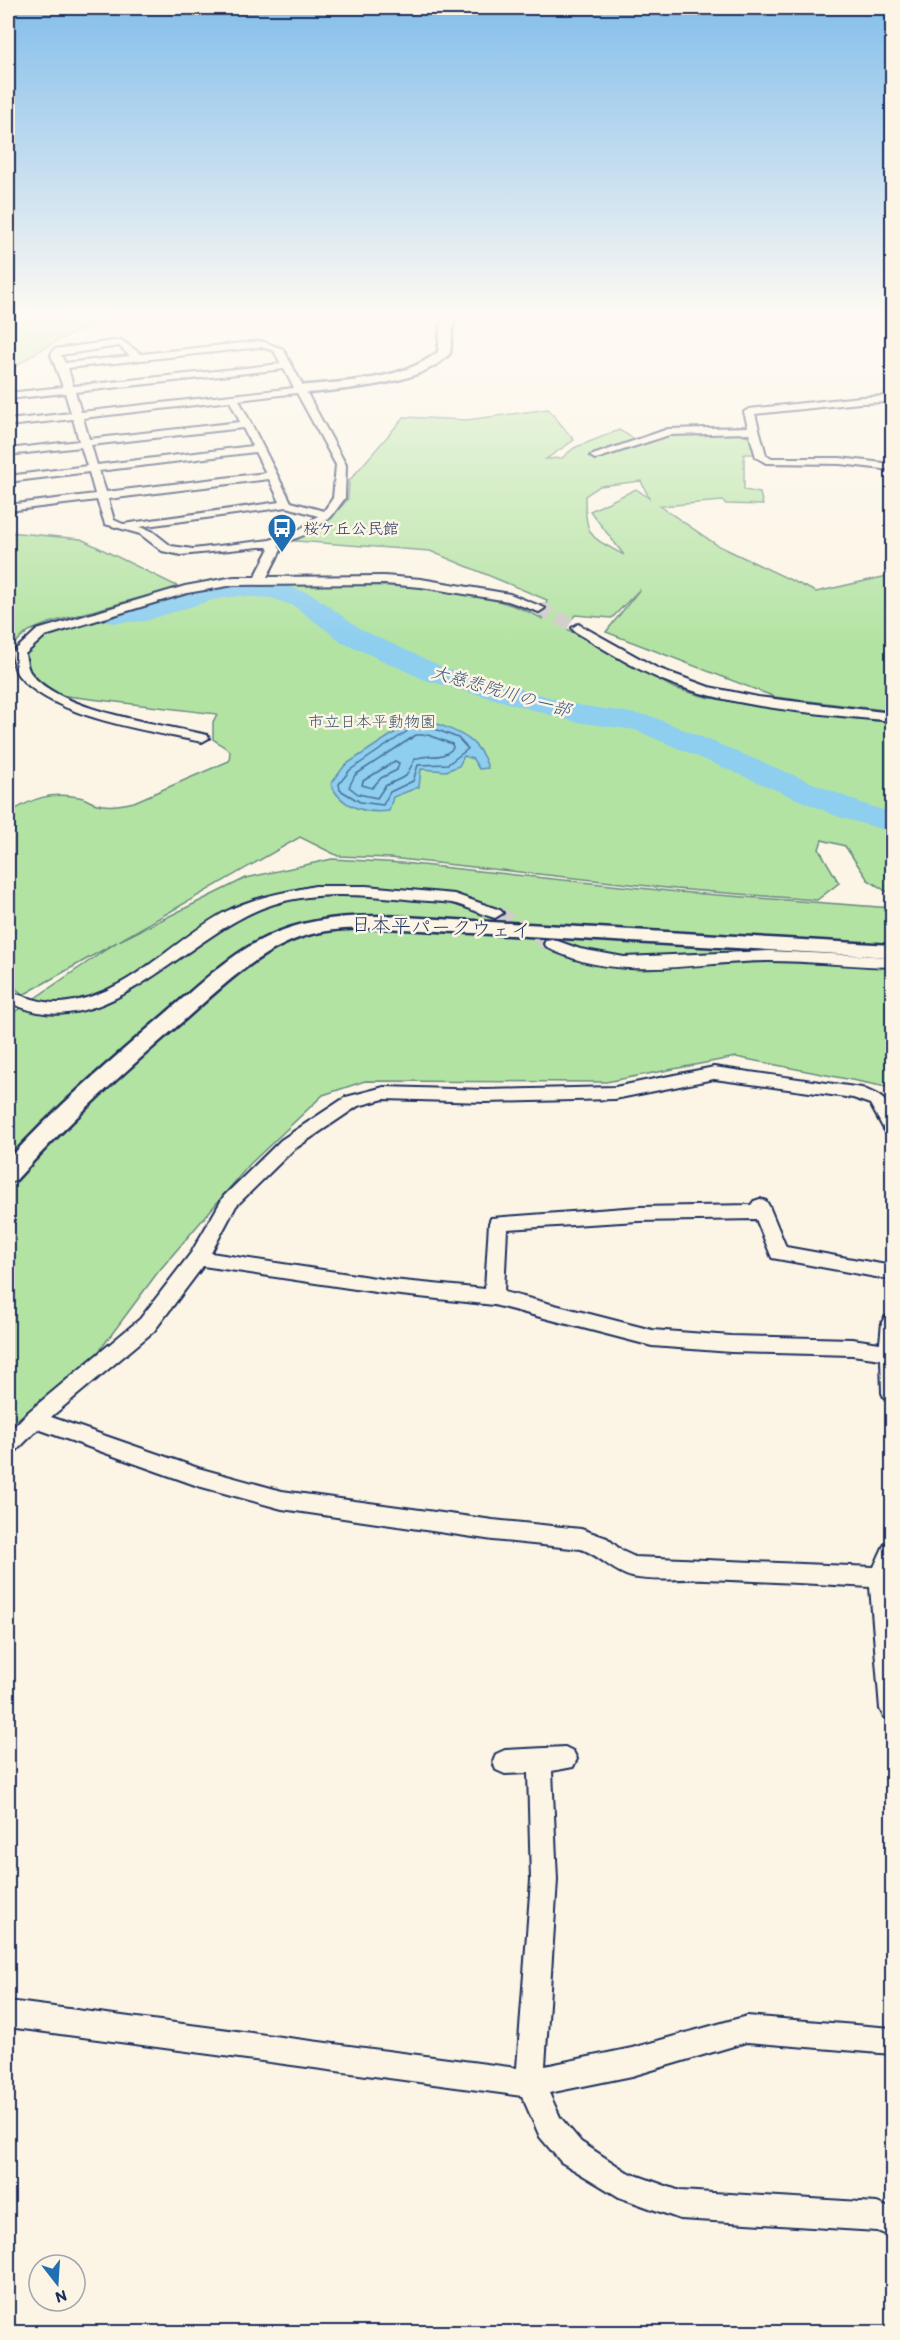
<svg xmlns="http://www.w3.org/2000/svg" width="900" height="2340" font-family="Itim,'Klee One',sans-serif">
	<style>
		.green { fill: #b3e3a3; stroke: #678980; stroke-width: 1.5; fill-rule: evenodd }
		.water { fill: #8eceef; stroke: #608eb5; stroke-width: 1.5 }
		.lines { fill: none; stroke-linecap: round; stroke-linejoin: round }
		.shore { stroke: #496f98; stroke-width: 1.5 }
		.river { fill: #8eceef; fill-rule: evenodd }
		.minor-tunnel-far1 { stroke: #cfcdca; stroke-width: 14; stroke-dasharray: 14 7; stroke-linecap: butt }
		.minor-tunnel { stroke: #cfcdca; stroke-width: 16; stroke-dasharray: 16 8; stroke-linecap: butt }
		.minor-casing { stroke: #1b2f5e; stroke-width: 4 }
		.tertiary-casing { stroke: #1b2f5e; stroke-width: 5 }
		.minor { fill: #fcf5e5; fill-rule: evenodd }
		.tertiary { fill: #fcf5e5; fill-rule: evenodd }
		.labels { text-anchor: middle; stroke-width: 5; stroke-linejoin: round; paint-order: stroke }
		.far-poi-label { font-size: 16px; fill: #1b2f5e; stroke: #fcf5e5; text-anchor: start }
		.far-park-label { font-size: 16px; fill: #39536c; stroke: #fcf5e5 }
		.far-water-label { font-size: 18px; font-style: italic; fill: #385782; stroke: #fcf5e5 }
		.street-label { font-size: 20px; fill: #1b2f5e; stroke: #fcf5e5 }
	</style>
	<rect width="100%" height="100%" fill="#fcf5e5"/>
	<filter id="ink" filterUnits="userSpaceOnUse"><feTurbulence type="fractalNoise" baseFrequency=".0167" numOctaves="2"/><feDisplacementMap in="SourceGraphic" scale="12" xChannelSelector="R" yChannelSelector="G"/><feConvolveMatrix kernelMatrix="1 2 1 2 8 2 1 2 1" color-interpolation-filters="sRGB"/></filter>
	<g filter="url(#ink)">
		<path class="green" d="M8 316H113C77 332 38 347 8 373Z
			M548 409 574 440 546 459 562 458 574 448 619 430 642 443C671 434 722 426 750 437L756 454H744V490L760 493 763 505 726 504 723 501 660 506 717 545 816 592 892 575V711L775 697 606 632 640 589 612 618 575 615 565 628 674 688 706 697 760 706 808 710 892 722V895L868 880 845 846 822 840 819 849 839 883 817 900 676 889 390 858 338 856 300 837 119 941 246 878 332 859 402 863 678 892 892 908V1088L736 1057 606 1082 365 1081 323 1095 250 1164 158 1272 88 1366 8 1426V1013L10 1015 117 942 23 995 8 981V814C32 798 50 792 79 797 86 798 91 803 97 804 109 807 122 805 134 802L229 761 230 751 213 739V722L217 714 58 695 43 686 22 661 30 647 49 634C107 617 165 596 225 586 251 581 280 584 307 584 382 585 476 582 543 619L547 600 430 551 295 541 334 515 348 499 349 481 404 417 467 420ZM641 481 649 498 636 489 590 511 624 555C589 536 586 538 585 496L600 486Z
			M8 532 81 539 179 587 49 623 29 631 8 649Z"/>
		<path class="water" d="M430 721C458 732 479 738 488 768L479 769 473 759 464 756 459 766 446 771 421 769 419 787 393 797 389 811C366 814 340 807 331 784L345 765 411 722Z"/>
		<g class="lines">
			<path class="shore" d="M430 727 458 738 468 749 448 764 418 765 413 781 390 792 383 805 360 802 340 790 339 784 350 770 412 728Z
				M416 735H428L452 744 453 748C441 761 430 753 415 759L406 776 385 786 377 798 358 794 349 787 355 775Z
				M395 761 399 763 397 770 381 778 372 788 362 785 363 781Z"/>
			<path class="river" d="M238 580 274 582 312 594 362 630 445 668 578 705 651 716 861 803 892 813V832L839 817 635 730 576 722 425 680 342 642 294 606 271 598 238 596 212 600 145 621 113 623 104 621 100 615 104 609 143 605 199 587Z"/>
			<path class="minor-tunnel-far1" d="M539 608 578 628"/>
			<path class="minor-tunnel" d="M495 913 552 944"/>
			<g class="minor-casing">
				<path id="minor" d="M121 340 141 354 261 341 283 349 346 465 345 498 331 517 307 534 278 545 281 550 267 577 384 576 421 579 510 594 545 608 539 612 508 601 421 587 384 584 234 585 187 593 45 636 25 654C26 659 27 667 30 672 57 711 162 724 207 735L209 738 202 742C150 731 53 718 18 675 14 669 13 660 12 653L37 630 185 586 234 577H255L269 550 267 547H259L181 555 162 551 140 534 105 524 97 500 8 511V505L95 494 89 472 8 482V476L87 466 81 447 8 455V449L79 441 73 419 8 426V420L71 413 65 393 8 399V393L63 387 51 355 54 349ZM119 346 130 356 65 363 61 355ZM261 347 274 351 281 364 73 386 68 368ZM284 369 294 388 81 412 75 392ZM297 393 336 465 333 498 324 511 291 502 239 400ZM230 401 240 422 89 439 83 418ZM243 428 252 446 97 465 91 445ZM255 452 266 473 106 492 99 471ZM269 479 280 502 123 524 114 520 108 499ZM287 507 318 516 299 530 270 540 193 549 171 546 152 531 139 527Z
					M892 396V402L860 403 755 414 766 455 772 458H840L892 464V470L840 464 766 463 756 457 749 433 669 435 599 458 595 459 590 456 668 429 748 427 744 412 749 409 860 397Z
					M578 624 657 668 709 687 758 697 892 713V721C820 714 744 709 675 685 639 672 606 650 574 631L572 628Z
					M315 886H366L454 894 500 910 503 913 495 918C480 914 466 906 452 903 437 901 421 901 406 899 362 895 317 891 274 904 197 927 122 1028 38 1012 28 1010 17 1006 8 1002V992C26 996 42 1004 61 1003 127 997 172 940 227 911 254 897 286 892 315 886Z
					M552 939 580 949 624 957 769 951 892 957V967C851 966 810 961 769 961 702 961 628 981 564 955 557 952 549 950 544 944L546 940Z
					M714 1067 862 1088C890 1099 892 1105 892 1135L886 1133 870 1104 853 1098 714 1079 615 1099 485 1102 384 1099 358 1106 293 1150 236 1206 211 1253 382 1279 485 1289 489 1223 491 1218 638 1207 751 1205 754 1201 760 1199 766 1201 769 1206 786 1247 892 1266V1280L772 1258 756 1219 638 1221 507 1229 504 1292 652 1330 731 1336 852 1339 880 1343 882 1322 885 1317 892 1314V1401L885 1399 882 1393 881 1359 852 1355 731 1352 652 1346 494 1305 382 1293 203 1266 154 1331 51 1417 198 1468 282 1491 493 1520 581 1529 607 1538 622 1551 635 1557 874 1567 884 1545 892 1542V1720L884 1717 880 1709 870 1587C815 1584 760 1581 705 1579 681 1578 656 1582 632 1577 612 1572 600 1555 581 1549L493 1540 282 1509 198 1486 38 1429 15 1452 8 1455V1433L27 1413 140 1319 191 1253 224 1196 281 1140 346 1097 384 1087 485 1090 615 1087Z
					M565 1747 573 1751 577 1759 573 1767 552 1771 557 1880 545 2066 632 2048 747 2016 892 2028V2054L747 2042 632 2076 549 2093 560 2117 581 2142 627 2172 680 2191 877 2203 892 2209V2237L877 2231 680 2219 619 2197 561 2162 540 2137 522 2096 8 2027V2001L517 2068 531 1880 528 1773 505 1774 496 1770 493 1762 496 1754 505 1750Z"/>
			</g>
			<g class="tertiary-casing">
				<path id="tertiary" d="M447 316H459L453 324 450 353C422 386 341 389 300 394L294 390 300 386C344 381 402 381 438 352L441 324Z
					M386 916 892 945V957L386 928C354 928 321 928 291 941 249 959 216 992 182 1022 124 1072 67 1123 16 1180L8 1182V1160C56 1107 110 1061 165 1014 200 984 235 949 278 932 313 918 349 916 386 916Z"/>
			</g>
			<use href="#minor" class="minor"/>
			<use href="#tertiary" class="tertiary"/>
		</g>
	</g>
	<linearGradient id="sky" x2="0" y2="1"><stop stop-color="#84beeb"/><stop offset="0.49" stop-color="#fefaf3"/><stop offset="1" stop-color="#fefaf3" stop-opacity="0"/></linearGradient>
	<rect width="900" height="644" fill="url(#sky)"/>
	<defs>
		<g id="bus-pin" transform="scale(1.5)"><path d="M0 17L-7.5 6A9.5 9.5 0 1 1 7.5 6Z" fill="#1f6fb2" stroke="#fcf5e5"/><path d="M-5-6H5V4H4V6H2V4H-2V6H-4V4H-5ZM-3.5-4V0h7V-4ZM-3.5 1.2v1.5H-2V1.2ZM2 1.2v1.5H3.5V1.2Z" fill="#fff"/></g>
	</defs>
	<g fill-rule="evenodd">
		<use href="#bus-pin" x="282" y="528"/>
	</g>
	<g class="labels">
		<g class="far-poi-label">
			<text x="303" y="534">桜ケ丘公民館</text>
		</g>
		<g class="far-park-label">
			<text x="372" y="727">市立日本平動物園</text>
		</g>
		<g class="far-water-label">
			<text transform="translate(501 691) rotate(16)" y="6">大慈悲院川の一部</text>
		</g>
		<g class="street-label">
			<text transform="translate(441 927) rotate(2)" y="7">日本平パークウェイ</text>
		</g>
	</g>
	<rect width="900" height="2340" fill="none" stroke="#fcf5e5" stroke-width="30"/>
	<rect x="15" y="15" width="870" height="2310" fill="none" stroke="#1b2f5e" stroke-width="2" filter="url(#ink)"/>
	<g transform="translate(57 2283) rotate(163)"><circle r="28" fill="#fcf5e5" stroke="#a2a6af" stroke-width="1.5"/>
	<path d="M0-4.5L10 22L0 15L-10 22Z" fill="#1f6fb2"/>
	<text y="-9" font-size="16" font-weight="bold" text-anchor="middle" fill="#1b2f5e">N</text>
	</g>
</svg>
